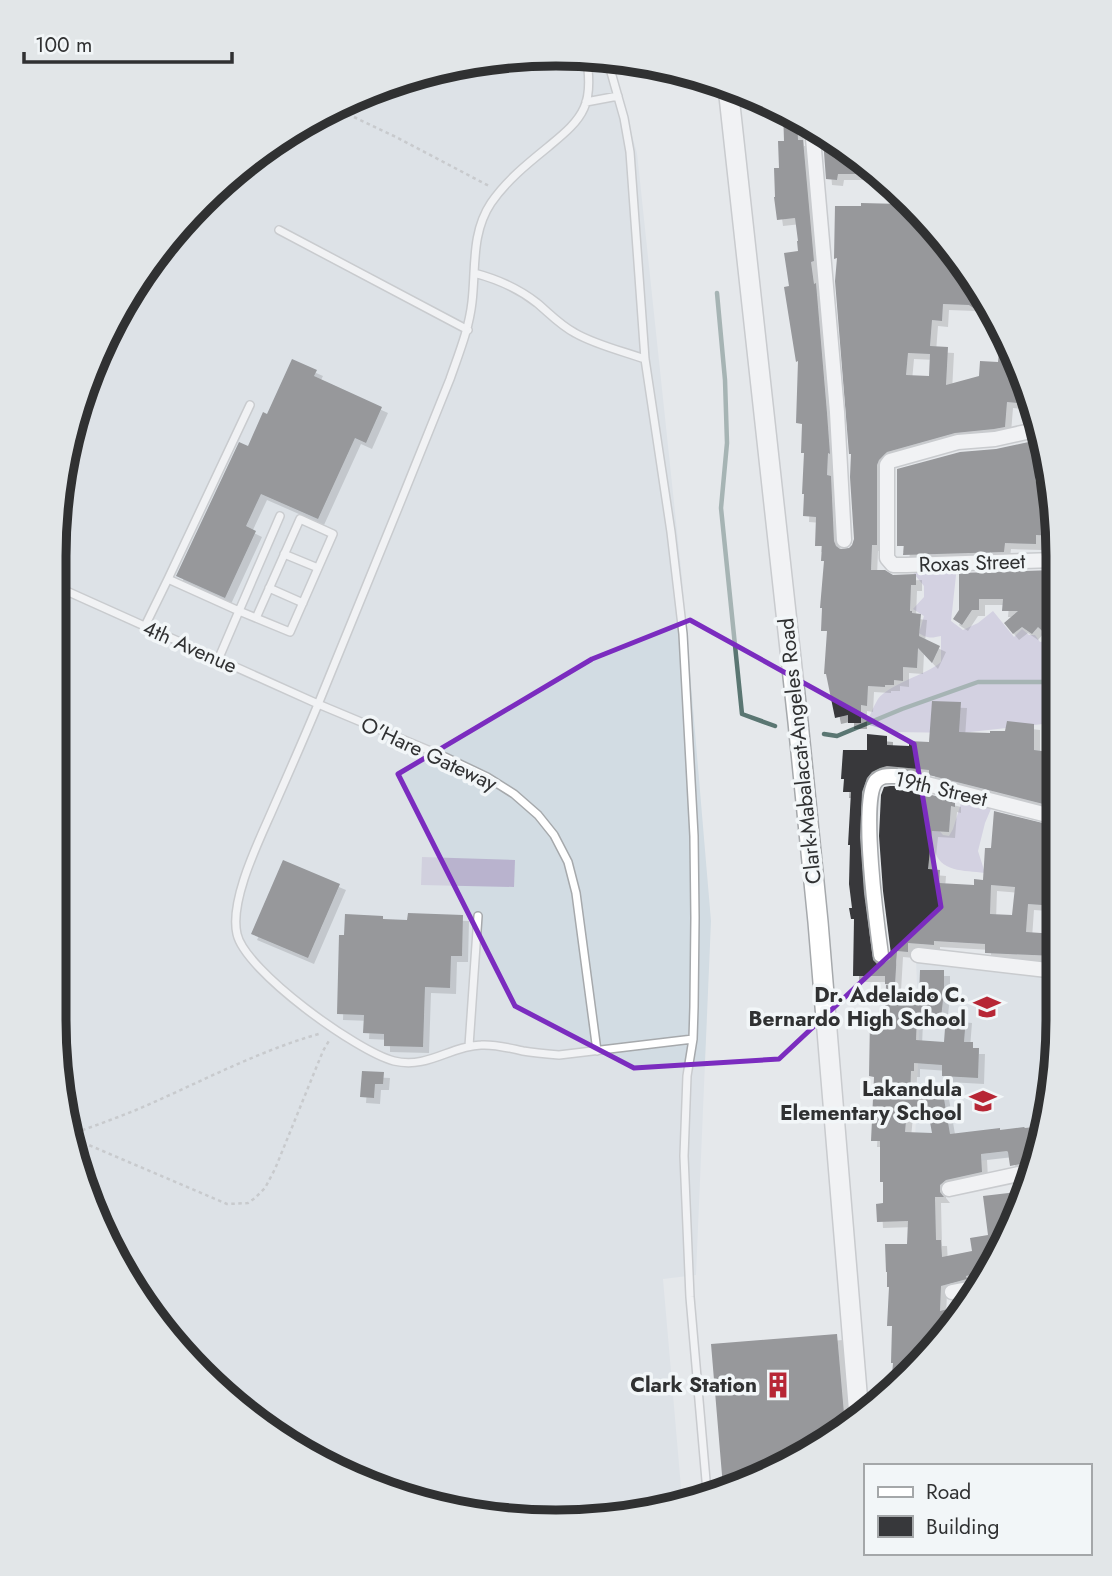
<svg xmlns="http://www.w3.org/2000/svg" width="1112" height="1576" font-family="Jost,sans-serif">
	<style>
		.built { fill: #d2dce3 }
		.green { fill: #b9b3ce }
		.forest { fill: #bcb5d5 }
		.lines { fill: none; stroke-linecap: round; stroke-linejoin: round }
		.stream { stroke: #5a7672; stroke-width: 4.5 }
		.building { fill: #37383b; fill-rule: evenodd; filter: url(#shadow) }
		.lane-casing { stroke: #a6a9ac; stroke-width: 10 }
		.street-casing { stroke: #a6a9ac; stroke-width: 17 }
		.secondary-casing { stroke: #a6a9ac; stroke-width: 22 }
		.path { stroke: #a4a6a8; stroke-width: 2.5; stroke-dasharray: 3.5 3.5; stroke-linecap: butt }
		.lane { stroke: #fff; stroke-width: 7 }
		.street { stroke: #fff; stroke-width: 14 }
		.secondary { stroke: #fff; stroke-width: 19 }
		.marked { fill: none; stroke: #7b2cbf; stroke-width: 5; stroke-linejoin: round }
		.labels { text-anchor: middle; stroke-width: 7; stroke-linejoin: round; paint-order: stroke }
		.street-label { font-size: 21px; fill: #303132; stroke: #f2f6f8 }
		.poi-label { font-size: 21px; font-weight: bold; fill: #303132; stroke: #f2f6f8; text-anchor: end }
		.rim { fill: none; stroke: #303132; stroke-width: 9 }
	</style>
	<defs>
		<filter id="shadow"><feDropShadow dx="6" dy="6" stdDeviation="0" flood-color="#0004"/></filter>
	</defs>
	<rect width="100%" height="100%" fill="#e5e8eb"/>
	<path class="built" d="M588 55 610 59 637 153 682 578 711 921 696 1275 663 1279 682 1499 622 1517H490L364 1483 225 1397 139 1298 71 1150 54 1020 64 458 121 305 225 179 305 122 394 81 490 59Z
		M916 959 1056 975 1057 1052 1039 1155 914 1167 919 1039Z"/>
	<path class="green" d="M422 857 515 860 514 887 421 885Z"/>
	<path class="forest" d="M957 566 951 621 963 630 978 623 993 611 1014 637 1022 629 1029 635H1035L1040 642 1054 639 1055 750 1042 743 1043 724 961 733 893 732 866 724C870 716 873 707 878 699 889 684 926 675 941 662V636C932 638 928 639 919 633L924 616 913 609 924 597V586L910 569Z
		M962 800 993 804 985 823 978 851 985 873C964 870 939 873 934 848 932 840 931 833 932 825L935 826 943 835 949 836 953 829Z"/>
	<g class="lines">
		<path class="stream" d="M717 293 725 380 727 443 721 508 742 714 775 726
			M824 734 837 736 902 709 978 682H1055"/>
	</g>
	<path class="building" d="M783 109 797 118 798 140H803L814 261 811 262 814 284 816 283 827 413 830 454 828 453 827 475 831 476 834 541 836 546 840 549 849 548 852 545 854 539 850 477 851 454H849L835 281 837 258 834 259 835 206H861V203L901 204V195L933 225 988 307 982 314 969 305 943 304 942 321 932 320 930 346 948 347 946 385 979 376 980 361 998 362 999 352 1012 353 1014 360 1012 384 1021 385 1027 404 1007 402 1005 427 994 429 955 433 887 452 879 460 877 465V545H872L871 570H885L893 575 916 574V585H911L910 611H912V613L921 614 919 636 940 646 932 663 918 648 917 668 903 667V681L894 680V685H885V687L868 686 867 706 861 705V723H848V715L835 718 826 674H824L827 631H821L822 608H820L824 561H821L822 546H815L816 517 803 516 804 494H802L804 453H801L802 424 796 423 798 361 796 362 784 287 789 286 784 253 798 251 797 241H798L795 218 777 220 774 197H775L774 168H779L778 141H784ZM908 353 930 354 929 376 906 375Z
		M830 138 850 151V156H858L863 159 862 174H838L837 180 826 179 823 139Z
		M292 359 317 370 314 376 382 407 366 443 355 438 318 519 261 494 246 526 256 531 225 598 176 576 239 442 248 446 263 412 267 414Z
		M1038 440 1047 468H1041L1037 470 1035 475V480L1037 484 1042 486 1053 487 1054 536 1036 535V544L1005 543 1004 552 903 555 904 546H897V469L960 452 996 449Z
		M1054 570V642L1038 627 1032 634 1022 627 1013 634 1004 623 1018 611H1002L1003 599H979V610H972L962 625 953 619 959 610V573Z
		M932 701 961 702 959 732 990 733V731H1005L1007 721 1034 724V750L1049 752 1048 767H1055V807L929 775V770L887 766 880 768 872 772 867 778 862 792 860 837 864 893 873 960 877 964H883L890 959 891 954 883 891 879 836 881 795 884 787 890 786H896V790L916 791 955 801V807L951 806 949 832 932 831 928 869 940 870 939 883 974 885V879L983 880 985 848H991L994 811 1055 826 1056 906 1028 904 1026 932 1056 934V956L985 953V944L934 941V945L908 943V952L897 951 895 985 885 984V976H853L854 919H851L849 908H852L849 884 850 845H848L851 792H843L844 779H841L843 750H867V734L887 736V745L909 746V741L929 742ZM991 885 1015 887 1012 915 990 914Z
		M283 860 340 884 308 958 251 934Z
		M408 913 463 915 462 956H451L450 988 425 987 423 1047 384 1046V1034L363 1033 364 1015 337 1014 339 935H344L345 914 383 916V919L407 920Z
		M920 970H944V991L941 1018 917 1016 916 1040 944 1042 946 1015 966 1017 964 1042H973V1048H979L978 1078 942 1076V1065L914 1063V1071H911L910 1099 943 1093 950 1134 1000 1128V1130L1024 1127 1025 1128 1045 1126 1042 1144 1027 1147V1150H1024L1026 1163 1010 1166 1008 1152 1007 1151 981 1154 982 1172 946 1180 940 1185V1192L944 1197H935L936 1240H941L942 1257 972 1251 970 1238 988 1235 983 1196 1017 1192 1016 1184 1029 1182 1006 1242 988 1271 966 1276 967 1279 941 1286 940 1311 968 1304 954 1325 895 1388 896 1375H892L893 1363H891L892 1326H887L889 1287H887V1272H886L885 1244H907L908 1221 877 1222 876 1204 883 1203V1182H880V1141H871L874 1077 869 1076 870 1020H879V1017L885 1018 886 985 898 986 897 995 919 996ZM907 1110 928 1111 932 1133 905 1132Z
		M362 1071 384 1072 383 1084H375L374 1098 360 1097Z
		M837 1334 845 1425 778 1470 723 1487 711 1344Z"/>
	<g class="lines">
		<g class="lane-casing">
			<path id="lane" d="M586 55C589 72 591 93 584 108 577 124 561 136 548 147 527 164 506 181 491 203 471 233 476 268 472 302 469 329 459 353 450 379 407 487 363 594 319 702 305 736 290 770 275 804 261 837 229 899 237 934 245 971 358 1052 394 1061 428 1069 450 1046 481 1045 495 1044 509 1048 523 1051 535 1053 547 1054 559 1055L693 1039
				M607 58 624 118 630 152 645 359 671 532 683 634 694 836 695 918 694 1007 693 1039 687 1076 684 1156 690 1297 707 1492
				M586 102 618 96
				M279 230 468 330
				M474 273C497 279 518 288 537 303 549 313 560 325 575 333 596 345 622 351 645 359
				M284 554 318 568
				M168 579 239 611 218 660
				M269 588 303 603
				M62 589 318 704 445 757 487 777 514 794 538 815 554 835 568 862 576 893 597 1051
				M256 618 300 519 333 534 290 632 239 611 280 516
				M145 626 168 579 250 405
				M469 1046 478 916"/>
		</g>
		<g class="street-casing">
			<path id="street" d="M812 127 837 412 844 540
				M1035 430 995 439 958 442 890 461 887 465V558L893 565H906L1054 560
				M1044 477 1050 478
				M881 955C877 926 860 800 876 781 882 775 888 776 896 776L1055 817
				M918 955 1056 971
				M949 1189 1033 1171
				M952 1292 978 1287"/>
		</g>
		<g class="secondary-casing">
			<path id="secondary" d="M728 87 798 722 818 922 859 1416"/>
		</g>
		<path class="path" d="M335 108 394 136 491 187
			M69 1135C91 1127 114 1119 136 1110 197 1084 257 1051 322 1033
			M70 1137 227 1204 248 1203 255 1198 265 1188 275 1169 323 1051 330 1039"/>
		<use href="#lane" class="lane"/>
		<use href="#street" class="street"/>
		<use href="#secondary" class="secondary"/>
	</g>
	<path d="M0 0H1112V1576H0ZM690 620 914 744 941 907 779 1059 634 1068 515 1006 398 774 592 659Z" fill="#e5e8eb" fill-opacity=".55" fill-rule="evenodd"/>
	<path class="marked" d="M690 620 914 744 941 907 779 1059 634 1068 515 1006 398 774 592 659Z"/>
	<defs>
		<g id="school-bare" transform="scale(2.1)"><path d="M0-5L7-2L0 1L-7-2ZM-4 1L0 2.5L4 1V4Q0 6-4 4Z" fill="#b72635" stroke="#f2f6f8" stroke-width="2.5" paint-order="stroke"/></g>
		<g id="building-bare" transform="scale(2.1)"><path d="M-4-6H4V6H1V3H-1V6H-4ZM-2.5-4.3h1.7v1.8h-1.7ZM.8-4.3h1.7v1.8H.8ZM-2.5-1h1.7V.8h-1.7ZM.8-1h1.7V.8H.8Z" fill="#b72635" stroke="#f2f6f8" stroke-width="2.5" paint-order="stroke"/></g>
	</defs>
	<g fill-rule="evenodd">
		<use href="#school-bare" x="987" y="1007"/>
		<use href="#school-bare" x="983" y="1101"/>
		<use href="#building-bare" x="778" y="1385"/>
	</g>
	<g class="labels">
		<g class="street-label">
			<text transform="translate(972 563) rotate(-2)" y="7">Roxas Street</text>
			<text transform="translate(190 647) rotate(24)" y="7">4th Avenue</text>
			<text transform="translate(800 751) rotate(-96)" y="7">Clark-Mabalacat-Angeles Road</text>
			<text transform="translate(429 754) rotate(25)" y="7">O'Hare Gateway</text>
			<text transform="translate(941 789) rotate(13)" y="7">19th Street</text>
		</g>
		<g class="poi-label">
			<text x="966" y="1002">Dr. Adelaido C.<tspan x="966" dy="24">Bernardo High School</tspan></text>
			<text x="962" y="1096">Lakandula<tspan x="962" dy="24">Elementary School</tspan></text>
			<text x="757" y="1392">Clark Station</text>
		</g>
	</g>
	<path d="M0 0H1112V1576H0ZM556 66H556A490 490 0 0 1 1046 556V1020A490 490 0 0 1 556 1510H556A490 490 0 0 1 66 1020V556A490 490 0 0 1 556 66Z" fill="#e2e6e8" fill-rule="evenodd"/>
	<path class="rim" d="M556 66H556A490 490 0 0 1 1046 556V1020A490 490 0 0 1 556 1510H556A490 490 0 0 1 66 1020V556A490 490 0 0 1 556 66Z"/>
	<rect x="864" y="1464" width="228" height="91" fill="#f2f6f8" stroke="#a4a7a9" stroke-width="2"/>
	<rect x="878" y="1487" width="35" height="10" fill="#ffffff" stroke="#a4a7a9" stroke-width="2"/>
	<text x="926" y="1499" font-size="21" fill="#303132">Road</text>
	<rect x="878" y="1516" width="35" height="21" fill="#37383b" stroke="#a4a7a9" stroke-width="2"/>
	<text x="926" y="1534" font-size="21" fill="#303132">Building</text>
	<path d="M24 52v10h208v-10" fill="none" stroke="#303132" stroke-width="3.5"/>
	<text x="35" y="52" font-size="21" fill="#303132" stroke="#f2f6f8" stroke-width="5" paint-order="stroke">100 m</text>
</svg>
